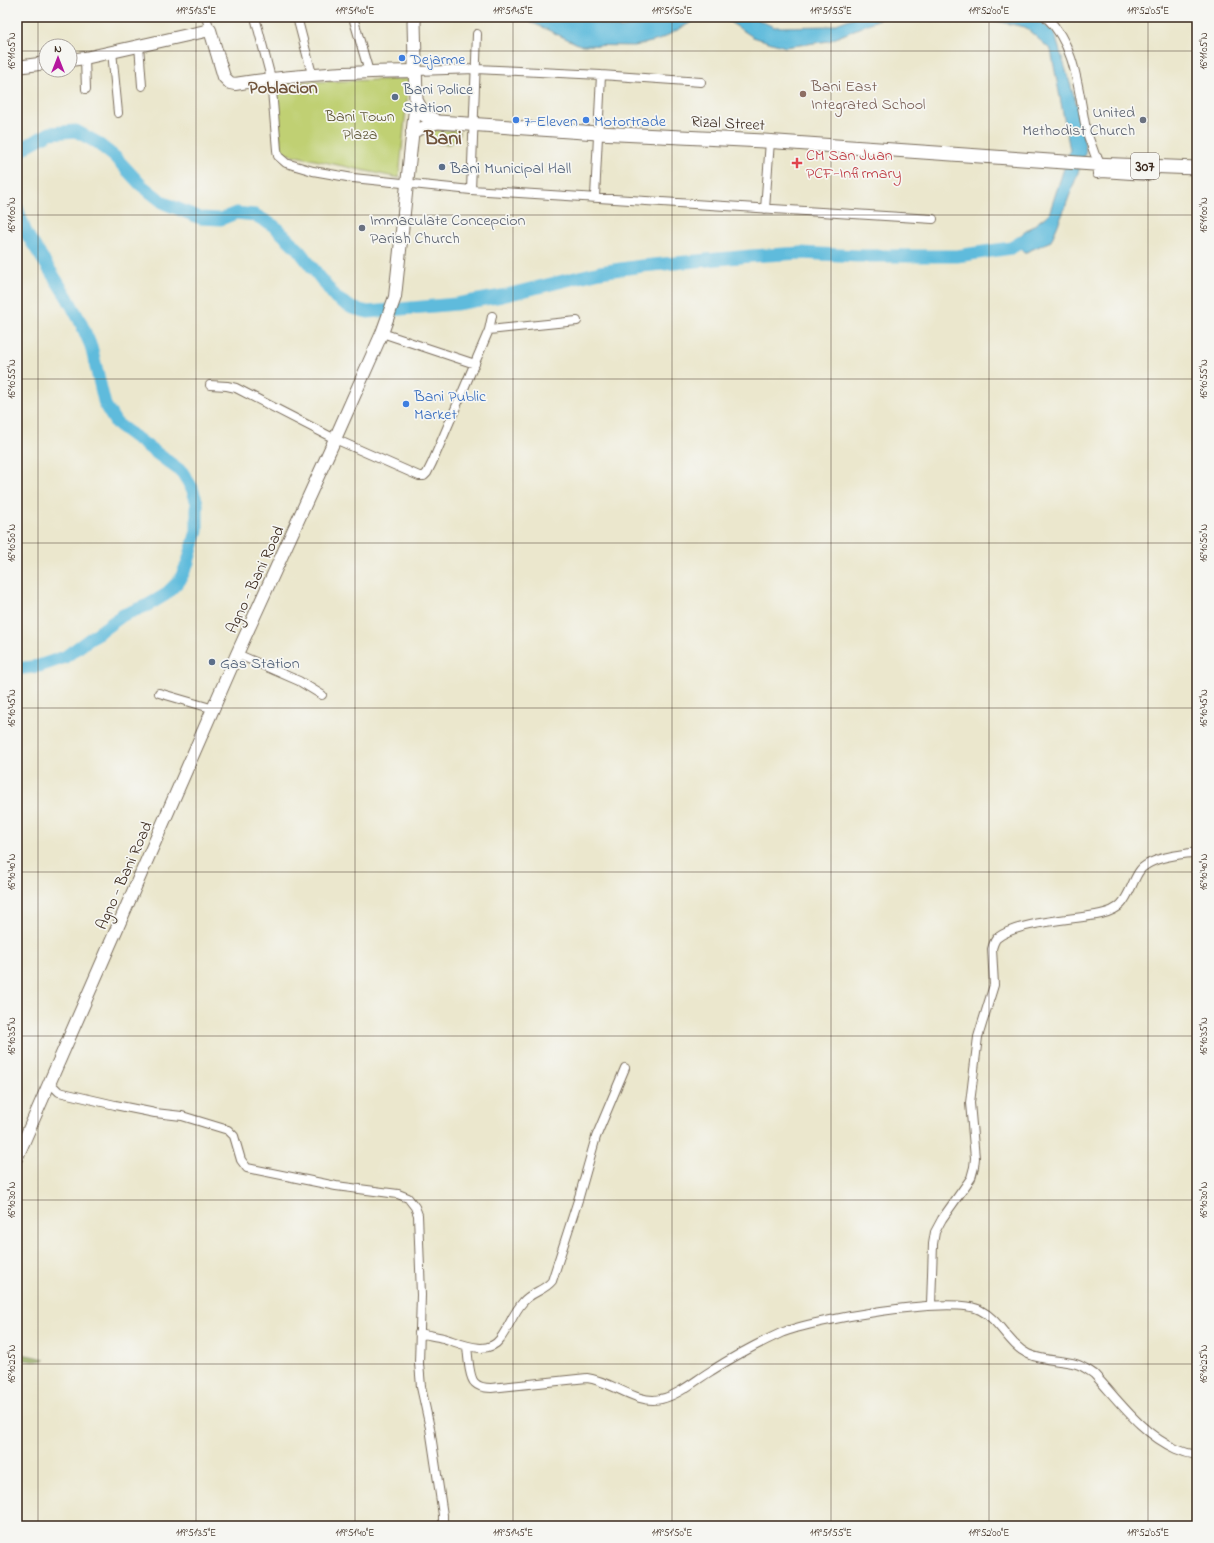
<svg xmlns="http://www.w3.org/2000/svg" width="1214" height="1543" font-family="'Indie Flower',sans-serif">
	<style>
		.green { fill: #c0d073; stroke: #7e7d48 }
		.forest { fill: #98b265; stroke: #6a6e42 }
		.water { fill: #5ebbdc; stroke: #4c727d }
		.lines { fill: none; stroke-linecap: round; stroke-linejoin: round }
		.river { stroke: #5ebbdc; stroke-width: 13 }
		.street-casing { stroke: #796c5b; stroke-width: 10 }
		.secondary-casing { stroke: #796c5b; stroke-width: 14 }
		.primary-casing { stroke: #796c5b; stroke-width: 15 }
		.street { stroke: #fff; stroke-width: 8 }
		.secondary { stroke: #fff; stroke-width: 12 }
		.primary { stroke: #fff; stroke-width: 13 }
		.ticks { fill: none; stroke: #3b2a1e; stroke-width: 1; stroke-opacity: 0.45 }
		.shop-dot { fill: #3f7fe0; stroke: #f6f6f2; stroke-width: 1.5 }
		.education-dot { fill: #8d6e63; stroke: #f6f6f2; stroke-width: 1.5 }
		.service-dot { fill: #5c6f8a; stroke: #f6f6f2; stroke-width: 1.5 }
		.worship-dot { fill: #6b7280; stroke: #f6f6f2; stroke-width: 1.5 }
		.health-dot { fill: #e0444e; stroke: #f6f6f2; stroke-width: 1.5 }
		.labels { text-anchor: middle; stroke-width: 3.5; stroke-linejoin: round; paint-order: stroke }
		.shield { fill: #f6f6f2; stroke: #73675e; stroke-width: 1 }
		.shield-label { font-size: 15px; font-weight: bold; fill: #3b2a1e }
		.shop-label { font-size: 16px; fill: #366cbe; stroke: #f6f6f2; text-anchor: start }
		.education-label { font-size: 16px; fill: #785e54; stroke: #f6f6f2; text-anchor: start }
		.service-label { font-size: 16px; fill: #4e5e75; stroke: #f6f6f2; text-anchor: start }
		.worship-label { font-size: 16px; fill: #5b616d; stroke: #f6f6f2; text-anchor: end }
		.park-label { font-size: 16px; fill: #5c5433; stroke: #f6f6f2 }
		.street-label { font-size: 16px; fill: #3b2a1e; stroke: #f6f6f2 }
		.health-label { font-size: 16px; fill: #be3a42; stroke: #f6f6f2; text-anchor: start }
		.quarter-label { font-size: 18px; font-weight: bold; fill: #6f533a; stroke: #f6f6f2 }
		.district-label { font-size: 20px; font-weight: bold; fill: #6f533a; stroke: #f6f6f2 }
		.neatline { fill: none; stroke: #3b2a1e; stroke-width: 1.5 }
		.ticks-label { font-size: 10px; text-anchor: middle; fill: #3b2a1e }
	</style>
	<rect width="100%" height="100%" fill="#f6f6f2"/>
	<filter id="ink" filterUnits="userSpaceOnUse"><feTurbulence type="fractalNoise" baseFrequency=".025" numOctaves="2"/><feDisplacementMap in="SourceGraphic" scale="8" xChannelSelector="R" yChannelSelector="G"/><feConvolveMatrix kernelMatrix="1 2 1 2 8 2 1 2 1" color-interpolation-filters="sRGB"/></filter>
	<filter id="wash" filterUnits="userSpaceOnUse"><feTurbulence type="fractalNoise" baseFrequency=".012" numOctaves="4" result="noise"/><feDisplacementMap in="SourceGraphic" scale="16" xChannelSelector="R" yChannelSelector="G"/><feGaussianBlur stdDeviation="0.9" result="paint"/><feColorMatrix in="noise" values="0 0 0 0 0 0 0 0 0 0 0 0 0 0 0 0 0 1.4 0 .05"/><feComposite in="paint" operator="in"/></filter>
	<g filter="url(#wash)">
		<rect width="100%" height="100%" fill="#ebe7cd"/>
		<path class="green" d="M409 79 399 178 282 153 274 83Z
			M429 130 459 131V135L451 144H438L429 136Z"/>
		<path class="forest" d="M17 1353 45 1359C36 1363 26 1360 17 1358Z"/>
		<path class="water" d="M520 17H575L619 28 667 20 671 17H701L659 40 635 46 580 45Z
			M722 17H752L774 27 831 26 855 17H884L829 41 785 47 753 37Z
			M976 17H1034L1054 32 1078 109 1086 151 1063 213 1051 241 1024 253 1014 240 1049 214 1070 150 1051 50 1025 27Z"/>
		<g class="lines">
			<path class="river" d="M17 155 28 145 50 133 76 131 96 142 115 157 141 185 164 203 200 218 221 219 236 213 255 215 274 226 297 248 336 298 352 308 368 312 456 304 502 296 600 272 642 266 751 256 801 253 858 256H957L1011 248 1033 235
				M17 208 26 233 67 297 80 321 91 346 105 405 116 423 182 472 192 488 197 503V531L188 562 180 580 165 595 148 605 123 615 65 657 39 666 17 669"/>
		</g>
	</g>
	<g filter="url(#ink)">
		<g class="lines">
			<g class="street-casing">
				<path id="street" d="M206 17 210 30
					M255 17 271 78 277 150 278 156 286 163 313 171 353 178 471 190 933 219
					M297 17 312 74
					M353 17 369 72
					M1046 17C1076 45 1078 90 1086 129 1088 137 1092 146 1095 155L1098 158V164
					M139 45 142 86
					M112 51 118 113
					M85 58 86 89
					M416 71 476 69 601 75 701 82
					M1097 174 1102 173 1146 176 1151 175 1160 167
					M471 190 477 34
					M595 197 601 75
					M765 209 770 141
					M489 330 577 321
					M382 333 475 364
					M210 385 227 386 236 388 335 439 419 476H424L427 473 432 463 489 330 492 316
					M237 654 299 681 322 695
					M159 693 214 709
					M50 1083 59 1092 115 1105 155 1113 182 1116 228 1130 234 1136 241 1160 247 1168 336 1186 398 1194 408 1198 415 1207 418 1215 421 1295 419 1363 421 1387 430 1428 443 1515V1526
					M931 1305 933 1244 935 1232 942 1219 971 1178 974 1167 975 1158 970 1103 978 1037 994 985 992 949C993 945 994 941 997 938 1019 921 1073 920 1101 914 1123 909 1125 900 1134 881 1136 877 1138 872 1142 868 1156 856 1180 855 1197 852
					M419 1333C427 1335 435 1336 443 1338 460 1343 487 1357 500 1339 509 1327 513 1313 523 1302 531 1292 544 1291 552 1281L579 1197 596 1137 625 1068
					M467 1346C468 1355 469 1378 475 1383 479 1387 485 1388 491 1388L587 1378C612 1381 637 1405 661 1399 679 1395 696 1380 711 1371 733 1357 757 1344 781 1333 812 1320 951 1295 980 1310 999 1319 1009 1345 1028 1354 1043 1361 1061 1360 1076 1364 1083 1366 1088 1370 1094 1374 1119 1401 1142 1434 1176 1449 1183 1452 1190 1454 1197 1455"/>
			</g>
			<g class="secondary-casing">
				<path id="secondary" d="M70 60 85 58 210 30 224 77 230 83 235 84C295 74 355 72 416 71
					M17 67 46 63
					M412 132 438 122
					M17 1157 237 654 335 439 382 333 395 297 416 100"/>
			</g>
			<g class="primary-casing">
				<path id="primary" d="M415 17 414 22 416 100 424 115 438 122 598 133 764 141 1093 164 1197 168"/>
			</g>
			<use href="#street" class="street"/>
			<use href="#secondary" class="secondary"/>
			<use href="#primary" class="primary"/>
		</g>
	</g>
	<path class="ticks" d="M38 17V1526M196 17V1526M355 17V1526M513 17V1526M672 17V1526M831 17V1526M989 17V1526M1148 17V1526M17 51H46M70 51H1197M17 215H1197M17 379H1197M17 543H1197M17 708H1197M17 872H1197M17 1036H1197M17 1200H1197M17 1364H1197"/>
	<g class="shop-dot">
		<circle cx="402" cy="58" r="4"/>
		<circle cx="516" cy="120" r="4"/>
		<circle cx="586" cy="120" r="4"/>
		<circle cx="406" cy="404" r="4"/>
	</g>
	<circle class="education-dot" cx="803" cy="94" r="4"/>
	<g class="service-dot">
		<circle cx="395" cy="97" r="4"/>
		<circle cx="442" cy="167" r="4"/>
		<circle cx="212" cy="662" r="4"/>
	</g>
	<g class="worship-dot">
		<circle cx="1143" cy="120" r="4"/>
		<circle cx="362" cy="228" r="4"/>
	</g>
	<path class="health-dot" d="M795 157h4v4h4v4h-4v4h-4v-4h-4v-4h4z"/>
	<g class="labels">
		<rect class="shield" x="1131" y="153" width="28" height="26" rx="3"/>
		<g class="shield-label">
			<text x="1145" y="171">307</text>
		</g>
		<g class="shop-label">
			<text x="410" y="64">Dejarme</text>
			<text x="524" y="126">7-Eleven</text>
			<text x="594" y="126">Motortrade</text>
			<text x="414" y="401">Bani Public<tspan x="414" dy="18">Market</tspan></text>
		</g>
		<g class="education-label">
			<text x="811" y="91">Bani East<tspan x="811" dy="18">Integrated School</tspan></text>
		</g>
		<g class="service-label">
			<text x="403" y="94">Bani Police<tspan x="403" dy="18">Station</tspan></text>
			<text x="450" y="173">Bani Municipal Hall</text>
			<text x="220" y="668">Gas Station</text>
		</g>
		<g class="worship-label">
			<text x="1135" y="117">United<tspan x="1135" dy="18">Methodist Church</tspan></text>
			<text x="370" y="225" text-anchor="start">Immaculate Concepcion<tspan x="370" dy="18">Parish Church</tspan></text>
		</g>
		<g class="park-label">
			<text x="360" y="121">Bani Town<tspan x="360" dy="18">Plaza</tspan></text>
		</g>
		<g class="street-label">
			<text transform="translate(728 122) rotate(3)" y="6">Rizal Street</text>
			<text transform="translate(254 579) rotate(-65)" y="6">Agno - Bani Road</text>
			<text transform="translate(123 875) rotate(-66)" y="6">Agno - Bani Road</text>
		</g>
		<g class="health-label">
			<text x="806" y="160">CM San Juan<tspan x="806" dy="18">PCF-Infirmary</tspan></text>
		</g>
		<g class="quarter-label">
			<text x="283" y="93">Poblacion</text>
		</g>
		<g class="district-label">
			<text x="443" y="144">Bani</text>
		</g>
	</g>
	<rect width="1214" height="1543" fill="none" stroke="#f6f6f2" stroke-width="44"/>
	<g transform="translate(58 58)"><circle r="19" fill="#f6f6f2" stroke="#aba49d"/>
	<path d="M0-3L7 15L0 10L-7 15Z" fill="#b5179e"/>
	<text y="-6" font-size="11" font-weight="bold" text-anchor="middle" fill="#3b2a1e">N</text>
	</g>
	<rect x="22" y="22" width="1170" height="1499" class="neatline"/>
	<g class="ticks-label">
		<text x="196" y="14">119°51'35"E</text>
		<text x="355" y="14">119°51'40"E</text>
		<text x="513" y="14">119°51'45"E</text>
		<text x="672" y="14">119°51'50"E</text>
		<text x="831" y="14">119°51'55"E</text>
		<text x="989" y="14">119°52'00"E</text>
		<text x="1148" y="14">119°52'05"E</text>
		<text transform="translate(11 51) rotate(-90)" y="4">16°11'05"N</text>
		<text transform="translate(1203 51) rotate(-90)" y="4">16°11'05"N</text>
		<text transform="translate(11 215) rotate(-90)" y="4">16°11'00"N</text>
		<text transform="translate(1203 215) rotate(-90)" y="4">16°11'00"N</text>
		<text transform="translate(11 379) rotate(-90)" y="4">16°10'55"N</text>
		<text transform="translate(1203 379) rotate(-90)" y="4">16°10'55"N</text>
		<text transform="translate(11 543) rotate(-90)" y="4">16°10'50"N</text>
		<text transform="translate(1203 543) rotate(-90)" y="4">16°10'50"N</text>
		<text transform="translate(11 708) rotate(-90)" y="4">16°10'45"N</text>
		<text transform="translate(1203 708) rotate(-90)" y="4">16°10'45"N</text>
		<text transform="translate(11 872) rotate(-90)" y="4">16°10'40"N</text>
		<text transform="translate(1203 872) rotate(-90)" y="4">16°10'40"N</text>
		<text transform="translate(11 1036) rotate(-90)" y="4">16°10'35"N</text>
		<text transform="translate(1203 1036) rotate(-90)" y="4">16°10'35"N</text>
		<text transform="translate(11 1200) rotate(-90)" y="4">16°10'30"N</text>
		<text transform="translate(1203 1200) rotate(-90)" y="4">16°10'30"N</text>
		<text transform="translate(11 1364) rotate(-90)" y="4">16°10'25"N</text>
		<text transform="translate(1203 1364) rotate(-90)" y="4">16°10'25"N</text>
		<text x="196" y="1536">119°51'35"E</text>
		<text x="355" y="1536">119°51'40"E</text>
		<text x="513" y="1536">119°51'45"E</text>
		<text x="672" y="1536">119°51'50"E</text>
		<text x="831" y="1536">119°51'55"E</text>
		<text x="989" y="1536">119°52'00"E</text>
		<text x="1148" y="1536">119°52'05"E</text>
	</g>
</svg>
